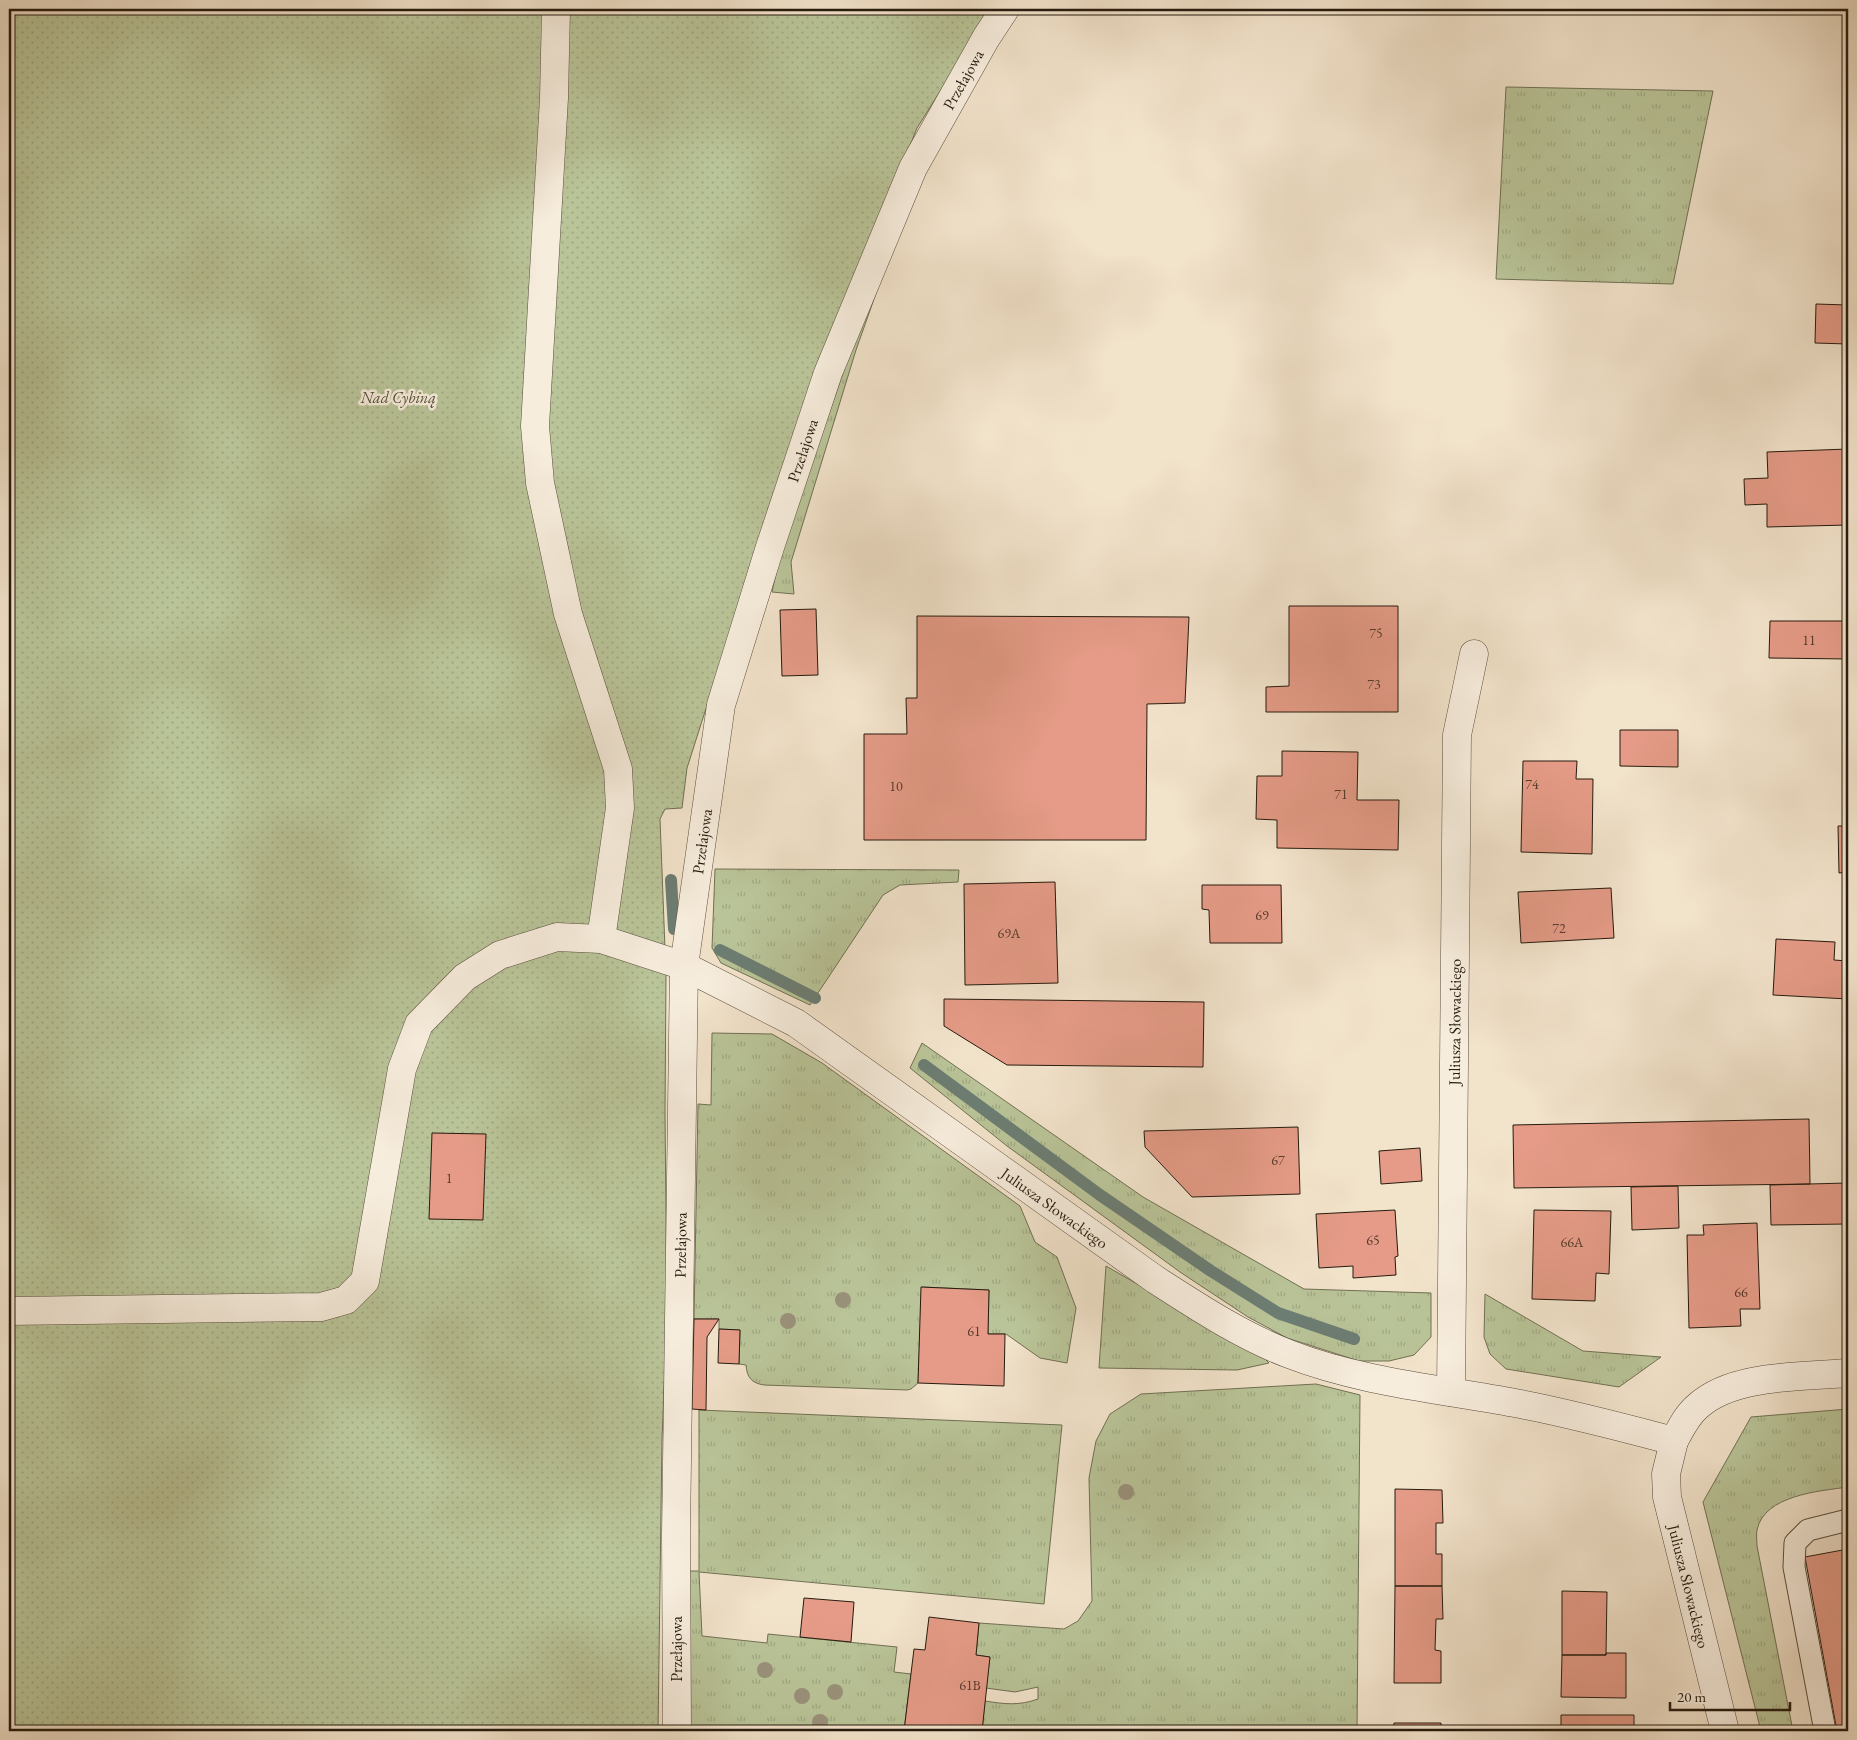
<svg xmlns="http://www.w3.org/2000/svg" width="1857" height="1740" font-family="'EB Garamond',serif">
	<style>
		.grass { fill: url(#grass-tufts); stroke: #707053 }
		.park { fill: url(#park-dots); stroke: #707053 }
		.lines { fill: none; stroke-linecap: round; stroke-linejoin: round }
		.stream { stroke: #6c7d73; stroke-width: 12 }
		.building { fill: #e59b87; stroke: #261b0e }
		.service-casing { stroke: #594d3d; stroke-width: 23 }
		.minor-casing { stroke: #594d3d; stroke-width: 29 }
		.service { stroke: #f7eddd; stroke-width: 21 }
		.minor { stroke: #f7eddd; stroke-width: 28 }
		.tree { fill: #9a917a }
		.labels { text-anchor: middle; stroke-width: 5; stroke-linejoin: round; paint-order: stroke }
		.number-label { font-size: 14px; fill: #563b2c }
		.street-label { font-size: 16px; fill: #261b0e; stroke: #f7eddd }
		.park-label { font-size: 16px; font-style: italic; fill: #524e37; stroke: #f7eddd }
	</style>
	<defs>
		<pattern id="grass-tufts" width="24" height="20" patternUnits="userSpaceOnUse" patternTransform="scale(1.25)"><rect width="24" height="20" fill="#b9c498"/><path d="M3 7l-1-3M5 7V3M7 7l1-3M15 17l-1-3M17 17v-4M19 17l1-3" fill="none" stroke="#9fa882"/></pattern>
		<pattern id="park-dots" width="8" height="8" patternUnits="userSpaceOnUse" patternTransform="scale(1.25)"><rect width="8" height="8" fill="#b9c498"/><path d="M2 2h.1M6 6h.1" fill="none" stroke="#9fa882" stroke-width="1.8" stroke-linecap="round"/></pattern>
	</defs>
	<rect width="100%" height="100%" fill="#f2e3cb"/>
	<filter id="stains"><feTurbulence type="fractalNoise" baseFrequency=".004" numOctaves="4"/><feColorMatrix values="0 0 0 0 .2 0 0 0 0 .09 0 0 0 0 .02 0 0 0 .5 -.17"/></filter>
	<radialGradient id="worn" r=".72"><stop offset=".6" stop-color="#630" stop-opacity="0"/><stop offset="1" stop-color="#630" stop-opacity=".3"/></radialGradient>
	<path class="grass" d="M1506 87 1713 91 1673 284 1496 279Z
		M892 248 856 350 791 562 794 594 772 592 780 555 861 321Z
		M715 869 959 870 958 882 900 885 883 895 810 1005 721 963 712 948Z
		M712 1033 772 1034 822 1063 1020 1206 1035 1242 1057 1257 1076 1308 1067 1363 1040 1358 1006 1334H988L989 1290 922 1287 918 1383 911 1389 907 1390 764 1385C751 1383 747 1377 746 1365L739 1364 740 1330 719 1329V1319H694L698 1104 711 1105Z
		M922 1043 1143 1197 1304 1289 1431 1293V1337L1414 1355 1389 1361H1359L1287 1338 1248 1317 1180 1272 1007 1146 910 1068Z
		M1106 1266 1262 1356 1269 1363 1237 1370 1099 1368Z
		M1485 1294 1583 1351 1661 1357 1619 1387 1506 1369 1490 1354 1484 1337Z
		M1316 1384 1360 1395 1357 1731H982L985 1701C1004 1704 1019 1706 1038 1699V1687L1015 1692 986 1688 990 1657 976 1655 979 1623 1064 1629 1078 1621 1092 1601 1089 1478 1096 1441 1110 1414 1141 1394Z
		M1848 1409V1487C1820 1491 1764 1495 1757 1530 1756 1535 1757 1541 1757 1546L1793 1731H1761L1703 1502 1751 1417Z
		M699 1410 1062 1425 1044 1604 699 1572 702 1636 767 1643 768 1634 897 1647 894 1672 911 1674 904 1731H685L686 1571H699Z"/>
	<path class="park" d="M9 9H992L917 128 790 446 687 768 682 808 665 809 660 819 666 975 665 1112 667 1322 662 1438 658 1731H9Z"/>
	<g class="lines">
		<path class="stream" d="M671 880 674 929
			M720 950 815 998
			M924 1065 1100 1195 1211 1271 1278 1313 1354 1339"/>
	</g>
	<path class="building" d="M1816 304 1848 305V344L1815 343Z
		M1848 449V525L1767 527V504L1745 505 1744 479 1768 478 1767 452Z
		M1289 606H1398V712H1266V687L1289 686Z
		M816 609 818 675 782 676 780 610Z
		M917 616 1189 617 1185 703 1147 704 1146 840H864V734H907L906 698H917Z
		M1770 621H1848V659L1769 658Z
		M1620 730H1678V767L1620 766Z
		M1282 751 1358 752 1357 800H1399L1398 850 1277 848V820L1256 819 1257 776H1282Z
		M1523 761H1577L1576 779H1593L1592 854 1521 852Z
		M1838 826H1848V872L1839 873Z
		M1055 882 1058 983 965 985 964 884Z
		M1202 885H1281L1282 943H1210L1209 910 1202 909Z
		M1611 888 1614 938 1521 943 1518 892Z
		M1776 939 1835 942 1834 960 1848 961V999L1773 995Z
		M944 999 1204 1002 1203 1067 1007 1065 944 1026Z
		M1809 1119 1810 1184 1514 1188 1513 1125Z
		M1298 1127 1300 1194 1192 1197 1145 1147 1144 1131Z
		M432 1133 486 1134 483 1220 429 1219Z
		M1420 1148 1422 1181 1381 1184 1379 1151Z
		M1848 1183V1224L1771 1225 1770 1185Z
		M1678 1186 1679 1228 1632 1230 1631 1187Z
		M1395 1210 1398 1256 1395 1257 1396 1275 1353 1278V1266L1319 1268 1316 1214Z
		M1534 1210 1611 1211 1609 1274 1596 1273 1595 1301 1532 1299Z
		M1757 1223 1760 1309H1740L1741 1326 1689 1328 1687 1235H1704L1703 1225Z
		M921 1287 989 1290 988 1334H1005L1004 1386 918 1383Z
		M694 1319H719L707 1337 706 1410 692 1409Z
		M719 1329 740 1330 739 1364 718 1363Z
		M1395 1489 1442 1490 1443 1523H1436V1554H1442V1586H1395Z
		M1848 1549V1731H1837L1805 1557Z
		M1395 1586H1442L1443 1619H1436L1435 1650 1441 1651V1683H1394Z
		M1562 1591 1607 1592 1606 1655H1562Z
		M804 1598 854 1602 851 1642 800 1637Z
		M929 1617 979 1623 976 1655 990 1657 982 1731H904L914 1649 925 1650Z
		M1606 1653H1626V1698L1561 1697 1562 1655H1606Z
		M1561 1715H1634V1731H1561Z
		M1394 1723H1441V1731H1393Z"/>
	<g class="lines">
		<g class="service-casing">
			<path id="service" d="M1825 1731 1794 1567 1795 1543 1808 1530 1848 1520"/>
		</g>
		<g class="minor-casing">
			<g id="minor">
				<path d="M556 9 554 98 535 426 540 483 568 614 618 769 620 808 601 939"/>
				<path id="s1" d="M9 1311 321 1307 346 1300 365 1281 402 1069 419 1024 465 977 500 955 557 937 601 939 684 966 796 1023 1156 1280C1198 1307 1242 1336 1289 1354 1361 1382 1440 1389 1515 1403 1569 1413 1621 1427 1674 1441L1666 1474 1667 1497 1725 1731"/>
				<path id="s2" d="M1451 1392 1457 735 1474 654"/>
				<path d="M1674 1441C1681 1428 1687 1415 1698 1406 1733 1374 1802 1377 1848 1373"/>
				<path id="s3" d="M677 1731 676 1533 684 966 721 705 770 547 828 373 913 168 986 38 1005 9"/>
			</g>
		</g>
		<use href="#service" class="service"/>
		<use href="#minor" class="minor"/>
	</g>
	<g class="tree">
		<circle cx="843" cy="1300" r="8"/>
		<circle cx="788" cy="1321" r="8"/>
		<circle cx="1126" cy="1492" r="8"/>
		<circle cx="765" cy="1670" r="8"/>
		<circle cx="835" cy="1692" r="8"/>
		<circle cx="802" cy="1696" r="8"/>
		<circle cx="820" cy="1722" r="8"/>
	</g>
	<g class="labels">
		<g class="number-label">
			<text x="1376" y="638">75</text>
			<text x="1809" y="645">11</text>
			<text x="1374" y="689">73</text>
			<text x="1532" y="789">74</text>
			<text x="896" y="791">10</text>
			<text x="1341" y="799">71</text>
			<text x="1262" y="920">69</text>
			<text x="1559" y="933">72</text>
			<text x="1009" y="938">69A</text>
			<text x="1278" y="1165">67</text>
			<text x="449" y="1183">1</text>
			<text x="1373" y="1245">65</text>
			<text x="1572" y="1247">66A</text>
			<text x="1741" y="1297">66</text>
			<text x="974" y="1336">61</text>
			<text x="970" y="1690">61B</text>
		</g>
		<g class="street-label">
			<text dy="6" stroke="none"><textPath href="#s3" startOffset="1701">Przełajowa</textPath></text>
			<text dy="6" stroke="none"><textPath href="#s3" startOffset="1296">Przełajowa</textPath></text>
			<text dy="6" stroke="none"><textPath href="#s3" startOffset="891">Przełajowa</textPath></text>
			<text dy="6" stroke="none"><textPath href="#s2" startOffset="370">Juliusza Słowackiego</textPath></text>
			<text dy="6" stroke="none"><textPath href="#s1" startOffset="1370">Juliusza Słowackiego</textPath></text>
			<text dy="6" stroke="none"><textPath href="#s3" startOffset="486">Przełajowa</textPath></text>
			<text dy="6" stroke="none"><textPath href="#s1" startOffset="2191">Juliusza Słowackiego</textPath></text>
			<text transform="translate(676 1649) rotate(-90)" y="6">Przełajowa</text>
		</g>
		<g class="park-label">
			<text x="398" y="403">Nad Cybiną</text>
		</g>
	</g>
	<rect width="1857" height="1740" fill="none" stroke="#f2e3cb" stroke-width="30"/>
	<rect x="10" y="10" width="1837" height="1720" fill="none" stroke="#261b0e" stroke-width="2.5"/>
	<rect x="15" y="15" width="1827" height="1710" fill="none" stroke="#261b0e"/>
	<path d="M1670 1702v8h120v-8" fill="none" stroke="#261b0e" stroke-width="2.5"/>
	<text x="1677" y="1702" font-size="15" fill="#261b0e" stroke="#f7eddd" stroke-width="4" paint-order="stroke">20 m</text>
	<rect width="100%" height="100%" filter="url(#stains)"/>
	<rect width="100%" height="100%" fill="url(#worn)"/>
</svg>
